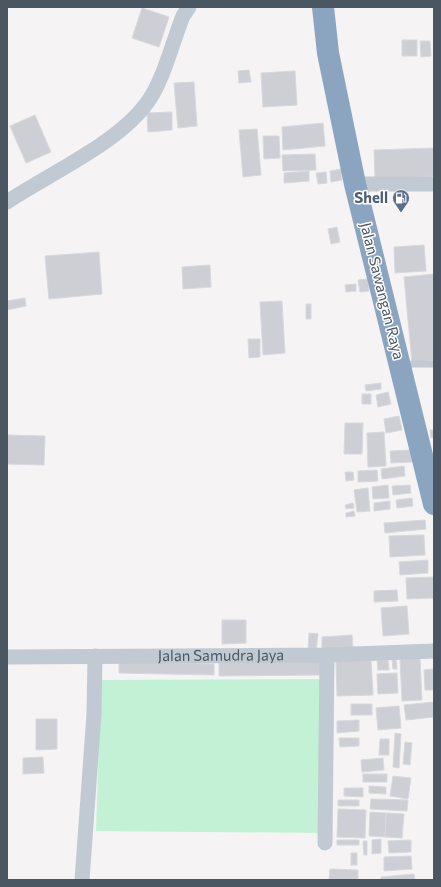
<svg xmlns="http://www.w3.org/2000/svg" width="441" height="887" font-family="Commissioner,sans-serif">
	<style>
		.green { fill: #c3f1d5 }
		.building { fill: #cdcfd5; stroke: #d7d9de }
		.lines { fill: none; stroke-linecap: round; stroke-linejoin: round }
		.lane { stroke: #c1cad2; stroke-width: 7 }
		.street { stroke: #c1cad2; stroke-width: 15 }
		.highway { stroke: #8ba5c1; stroke-width: 22 }
		.labels { text-anchor: middle; stroke-width: 3; stroke-linejoin: round; paint-order: stroke }
		.service-label { font-size: 15px; font-weight: bold; fill: #4e5e75; stroke: #fff; text-anchor: end }
		.street-label { font-size: 15px; fill: #4a5661; stroke: #fff }
	</style>
	<rect width="100%" height="100%" fill="#f5f3f3"/>
	<path class="green" d="M331 679 328 833 96 831 101 680Z"/>
	<path class="building" d="M142 8 169 17 159 47 132 38Z
		M402 40H417V56H402Z
		M420 41H430L431 56 421 57Z
		M249 70 251 82 239 83 238 71Z
		M295 71 297 105 263 107 261 73Z
		M194 82 197 126 178 128 174 83Z
		M172 112V130L148 132 147 113Z
		M35 115 51 152 26 163 10 126Z
		M323 123 325 146 283 150 282 127Z
		M257 129 261 175 243 177 239 130Z
		M263 136H279L280 158 264 159Z
		M434 148V176L375 179 374 150Z
		M315 154 316 170 283 171 282 155Z
		M341 169 342 180 331 182 330 171Z
		M309 171V181L284 183V173Z
		M326 172 327 183 318 184 316 173Z
		M337 227 340 242 331 244 328 229Z
		M424 245 426 271 395 273 394 247Z
		M99 252 102 294 49 299 45 256Z
		M210 265 211 287 183 289 182 267Z
		M434 274V360L412 363 404 277Z
		M368 279 369 291 360 292 358 280Z
		M356 284V291L346 292 345 285Z
		M25 298 26 306 7 310V301Z
		M282 301 285 353 263 355 260 302Z
		M306 304H311V319H306Z
		M248 339H260V357L249 358Z
		M381 383V389L366 391 365 385Z
		M388 392 391 404 378 407 376 395Z
		M362 394H371V404H362Z
		M399 416 402 430 386 433 384 419Z
		M345 423H363L362 454H344Z
		M430 430H434V437L431 438Z
		M384 432 386 466 368 467 367 433Z
		M7 435 45 436 44 465 7 464Z
		M412 450V462L391 463 390 451Z
		M404 466 405 476 382 479 381 469Z
		M377 470 378 481 358 482V471Z
		M345 472H353L354 480 346 481Z
		M388 485 389 498 373 499 372 487Z
		M410 485 411 493 393 495 392 486Z
		M368 488 370 511 357 512 354 490Z
		M412 498 413 506 397 508 396 500Z
		M390 501V509L374 511V503Z
		M353 503 354 508 346 509 345 505Z
		M354 511 355 516 346 517V513Z
		M425 520 426 529 385 533 384 523Z
		M424 535 425 555 390 557 389 536Z
		M428 560V573L400 575 399 562Z
		M434 577V598L407 599 406 578Z
		M397 590 398 601 374 602V591Z
		M407 606 409 634 383 636 381 608Z
		M222 620H246V643L222 644Z
		M309 633 318 634 316 651 308 650Z
		M352 635 353 648 322 649V637Z
		M420 658 422 700 402 701 400 659Z
		M371 659 373 695 337 696 336 661Z
		M392 659H396L397 669H393Z
		M377 660H388L389 670H378Z
		M322 661V675L219 676V662Z
		M119 662 214 664V675L119 673Z
		M434 669V690H425L424 670Z
		M397 673 398 693 378 694 377 674Z
		M434 702V717L406 720 404 705Z
		M351 704H372V715H351Z
		M399 706 401 728 378 730 376 708Z
		M36 719H57V749L36 750Z
		M359 720V731L337 733V721Z
		M395 733 401 734 399 768 393 767Z
		M339 738H359V746L340 747Z
		M380 739H389V755H379Z
		M405 742 412 743 410 765 403 764Z
		M43 757 44 773 23 774V758Z
		M383 758 384 770 362 772 361 760Z
		M363 774H387V782H363Z
		M393 776 411 778 408 799 390 796Z
		M369 786 386 787V794L369 793Z
		M344 788H363V797L344 796Z
		M371 799 408 800 407 811 370 809Z
		M338 800H359V806H338Z
		M338 809 366 810 365 838 337 837Z
		M370 812 386 813 385 837 369 836Z
		M386 813 404 814 402 838 385 837Z
		M381 839V853L372 854V840Z
		M337 840H359V845H337Z
		M411 840V852L389 853 388 841Z
		M363 841H367V855H364Z
		M351 853H357V865H351Z
		M411 856 412 869 384 871V857Z
		M330 869 358 870V880H329Z
		M414 874 415 880H381V877Z"/>
	<g class="lines">
		<path class="lane" d="M403 364H434"/>
		<g class="street">
			<path d="M355 184H434"/>
			<path d="M7 202C50 173 120 143 149 100 164 78 173 41 183 16L189 7"/>
			<path id="s1" d="M7 657 327 655 434 651"/>
			<path d="M325 843 327 655"/>
			<path d="M82 880 94 714 95 656"/>
		</g>
		<path class="highway" d="M323 7 328 53 355 184 434 504"/>
	</g>
	<defs>
		<g id="fuel-pin" transform="scale(0.9)"><path d="M0 17L-7.5 6A9.5 9.5 0 1 1 7.5 6Z" fill="#5c6f8a" stroke="#fff"/><path d="M-5.5-6h7V0h2V4h1.3V-2.5L3-4.5l.8-.8L6-3V5H2.5V1h-1V6h-7ZM-4.2-4.7v3.2H.2V-4.7Z" fill="#fff"/></g>
	</defs>
	<g fill-rule="evenodd">
		<use href="#fuel-pin" x="401" y="198"/>
	</g>
	<g class="labels">
		<g class="service-label">
			<text x="388" y="203">Shell</text>
		</g>
		<g class="street-label">
			<text transform="translate(382 291) rotate(76)" y="5">Jalan Sawangan Raya</text>
			<text dy="5" stroke="none"><textPath href="#s1" startOffset="214">Jalan Samudra Jaya</textPath></text>
		</g>
	</g>
	<rect width="441" height="887" fill="none" stroke="#4a5661" stroke-width="16"/>
</svg>
